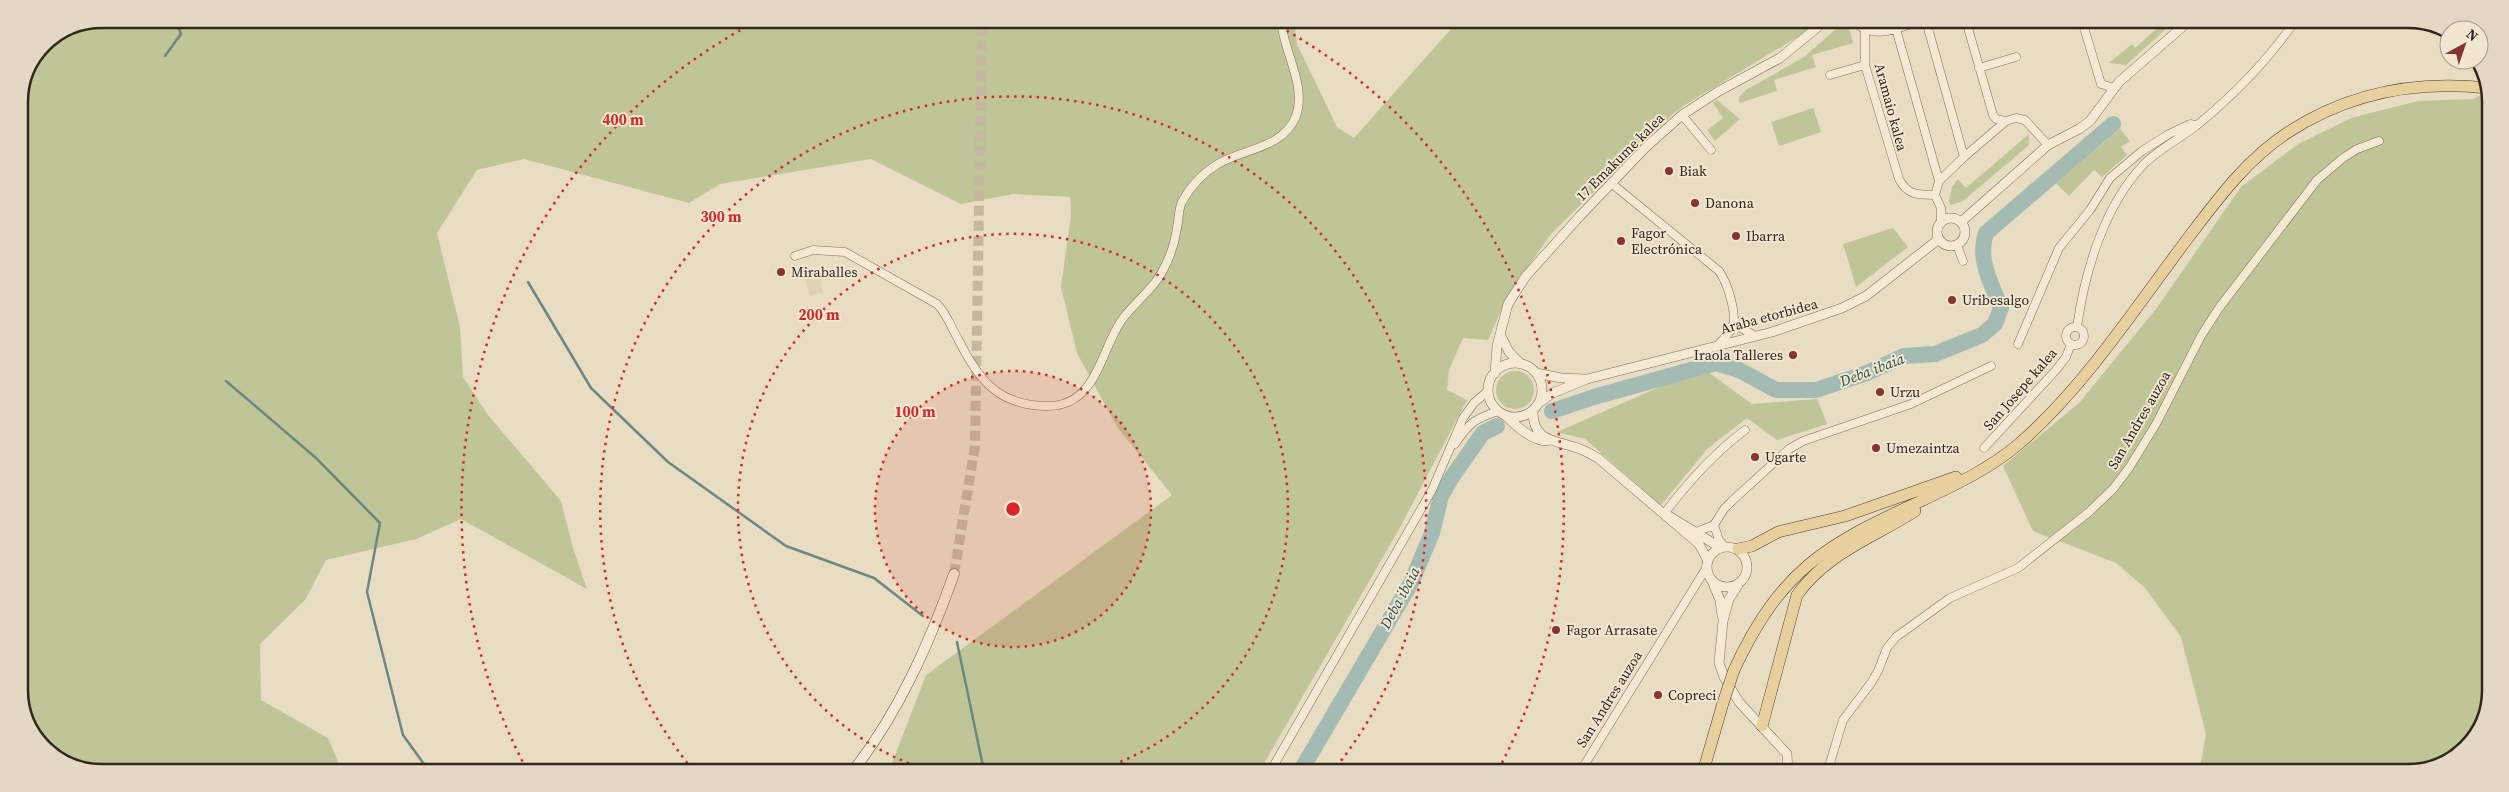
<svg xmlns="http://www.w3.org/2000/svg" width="2509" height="792" font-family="'Source Serif 4',serif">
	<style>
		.farmland { fill: #ddd5b1 }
		.green { fill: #c0c598 }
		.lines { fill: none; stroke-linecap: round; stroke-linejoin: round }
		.stream { stroke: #6c8881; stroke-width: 2.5 }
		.river { stroke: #a4bbb4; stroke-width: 16 }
		.secondary-tunnel { stroke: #c4b8a1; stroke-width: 10; stroke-dasharray: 10 5; stroke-linecap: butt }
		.minor-casing { stroke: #806f5b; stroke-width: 9 }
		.tertiary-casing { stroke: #806f5b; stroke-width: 10 }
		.secondary-casing { stroke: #62503f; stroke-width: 11 }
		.primary-casing { stroke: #4e3d2f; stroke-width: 12 }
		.minor { stroke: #f4ead4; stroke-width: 8 }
		.tertiary { stroke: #f4ead4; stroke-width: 9 }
		.secondary { stroke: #f4ead4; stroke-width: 10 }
		.primary { stroke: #e8d09e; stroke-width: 11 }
		.primary-bridge-casing { stroke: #4e3d2f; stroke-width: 12; stroke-linecap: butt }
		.primary-bridge { stroke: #e8d09e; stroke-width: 11 }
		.ring { fill: none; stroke: #d62828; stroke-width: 2.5; stroke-dasharray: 2.5 5 }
		.poi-dot { fill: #883234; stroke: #f1e7d1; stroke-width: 2 }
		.labels { text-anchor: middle; stroke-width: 4; stroke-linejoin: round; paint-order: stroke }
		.street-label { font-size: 14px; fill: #32271e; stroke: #f1e7d1 }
		.poi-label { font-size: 14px; fill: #32271e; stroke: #f1e7d1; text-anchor: start }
		.water-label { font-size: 15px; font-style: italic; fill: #2f504d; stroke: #f1e7d1 }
		.rim { fill: none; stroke: #32271e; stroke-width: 2.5 }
		.centre { fill: #d62828; stroke: #f1e7d1; stroke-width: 2.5 }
		.ring-label { font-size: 15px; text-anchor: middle; font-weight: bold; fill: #d62828; stroke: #f1e7d1; stroke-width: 4; stroke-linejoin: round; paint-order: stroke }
	</style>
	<rect width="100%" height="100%" fill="#e8dcc2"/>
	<path class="farmland" d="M820 275 823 293 810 296 804 277Z"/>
	<path class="green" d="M101 19 1294 20 1297 44 1337 127 1354 138 1459 20 1817 21 1804 33 1685 105 1673 114 1551 234 1508 295 1488 340 1463 338 1449 370 1447 390 1467 400 1397 533 1259 772 889 771 926 675 1172 495 1117 427 1077 353 1061 287 1071 215 1070 197 1013 194 961 204 871 159 720 184 689 203 524 159 477 170 437 233 460 327 463 377 488 415 561 501 573 548 587 589 461 519 416 539 326 560 305 600 260 644 261 700 328 738 342 771H280L273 768 272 771 80 770 36 741 19 696V101L25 69 43 43Z
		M2165 21H2175L2126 65 2109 63 2132 44 2135 48Z
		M1847 27 1850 31 1853 43 1812 55 1816 67 1774 80 1777 91 1739 103V97L1746 90 1804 57 1837 28Z
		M2489 91 2487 712 2458 756 2408 773H2199L2206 734 2181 637 2145 588 2116 563 2033 531 2003 466 2079 403 2156 309 2241 187 2298 144 2351 118 2418 101 2473 99Z
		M1717 100 1740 119 1715 141 1707 130 1723 118 1713 103Z
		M1813 108 1821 132 1779 146 1771 122Z
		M2120 129 2130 141 2121 147 2127 155 2102 177 2094 170 2069 196 2056 183Z
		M2029 134V145L1963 201 1951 205 1949 202 1952 187 1958 179 1966 188Z
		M1893 228 1908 247 1856 287 1843 244Z
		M1496 390a19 19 0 1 1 38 0a19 19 0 1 1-38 0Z
		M1708 372 1752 404 1817 399 1827 424 1777 440 1747 418 1708 448 1661 505 1585 439 1557 432 1680 378Z"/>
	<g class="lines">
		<path class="stream" d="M165 56 181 34 175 19
			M528 282 591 388 668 462 786 546 874 578 923 616
			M226 381 316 458 380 523 367 592 403 735 429 771
			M957 642 984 771
			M35 738 40 744"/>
		<path class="river" d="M1552 411 1594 397 1716 363 1739 370 1776 390H1816L1867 373 1904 356 1935 354 1982 335 1995 324 2001 308C1991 283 1977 259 1986 233L2113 124
			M1300 772 1411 583 1432 533 1441 496 1452 477 1483 433 1497 426"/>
		<path class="secondary-tunnel" d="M954 574 975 446 982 20"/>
		<g class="minor-casing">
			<path id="minor" d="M1431 20H1435
				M1854 21C1871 41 1899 28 1919 21
				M1926 21 1964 157
				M1966 21 1993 115 1996 119 2006 121
				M2082 21 2101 84 2114 88
				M1896 29 1939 181
				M1865 31V65L1899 179C1907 195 1918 195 1935 195
				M1979 68 2016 57
				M1830 75 1865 65
				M1682 115 1711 150
				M1611 183 1719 271C1727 282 1738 315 1732 328 1729 334 1723 339 1719 344
				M1941 223V208L1935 195 1939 181 1964 157 2006 121 2016 118 2025 120 2048 145
				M1957 245 1963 261
				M795 256 813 250 845 252 937 304C947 314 951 327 958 339 979 381 999 406 1048 406 1099 406 1101 345 1124 317 1139 298 1157 286 1166 264 1172 252 1175 241 1177 228 1179 220 1178 210 1182 202 1190 187 1203 173 1218 164 1243 149 1284 148 1296 116 1307 85 1283 51 1281 20
				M1734 318 1738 326 1755 336
				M2066 336a9 9 0 1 1 18 0a9 9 0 1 1-18 0Z
				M2077 327C2085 271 2104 206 2144 164 2159 149 2179 139 2196 126 2233 96 2268 60 2295 21
				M2018 344 2059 248 2090 210 2110 178 2142 151 2169 134 2190 124 2195 125
				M1455 444C1469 423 1474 419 1498 411
				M1984 448 2056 370 2066 357 2071 344
				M1664 514C1688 482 1713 454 1745 430
				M1714 525 1724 509 1732 501 1789 449 1803 441 1911 404 1991 366
				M1714 525 1719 540 1725 547
				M1696 532 1714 525
				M1270 772 1432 490 1463 418 1474 403 1488 391
				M1580 772 1705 570 1707 563
				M1827 773 1843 720 1871 683 1878 671 1887 648 1896 637 1950 598 2018 568 2089 512 2113 489 2129 468 2156 424 2201 336 2219 308 2317 180 2343 158 2357 149 2379 141"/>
		</g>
		<g class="tertiary-casing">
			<path id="tertiary" d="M1937 232a14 14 0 1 1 28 0a14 14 0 1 1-28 0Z
				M1961 222 2048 145 2079 129 2090 121 2119 82 2189 21
				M1500 334 1509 352 1521 364
				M1488 390a27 27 0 1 1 54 0a27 27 0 1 1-54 0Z
				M1495 373 1497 346 1508 304 1526 276 1580 216 1645 148 1682 115 1719 91 1780 58 1825 21
				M1536 373 1561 378 1584 379
				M1540 402 1553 393 1587 379 1772 332 1842 308 1866 296 1939 239
				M1533 410C1532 443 1557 440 1580 449 1586 451 1592 455 1598 458L1699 544 1708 561
				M1506 416C1516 426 1532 441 1547 441
				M1669 516 1721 548
				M1707 567a20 20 0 1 1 40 0a20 20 0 1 1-40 0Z
				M1712 581 1720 600 1722 616
				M1738 585 1729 599 1723 621 1719 663 1724 677 1739 702 1787 754 1788 772"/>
		</g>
		<g class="secondary-casing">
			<path id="secondary" d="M853 771C899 712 929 644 954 574"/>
		</g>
		<g class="primary-casing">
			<path id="primary" d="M1738 549 1752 546 1778 532 1845 516 1956 477
				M1734 670C1780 571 1824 545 1921 501 1955 485 1991 468 2020 443 2085 386 2136 307 2188 238 2217 200 2246 160 2287 133 2348 93 2415 80 2487 88
				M1762 726 1797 595C1827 553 1873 538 1915 511
				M1703 772 1723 703"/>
		</g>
		<use href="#minor" class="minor"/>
		<use href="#tertiary" class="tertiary"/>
		<use href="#secondary" class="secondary"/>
		<use href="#primary" class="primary"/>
		<g class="primary-bridge-casing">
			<path id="primary-bridge" d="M1723 703 1734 670"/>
		</g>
		<use href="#primary-bridge" class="primary-bridge"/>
	</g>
	<circle cx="1013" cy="509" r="138" fill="#d62828" fill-opacity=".12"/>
	<g class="ring">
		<circle cx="1013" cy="509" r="138"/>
		<path d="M930 771A275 275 0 1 1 1096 771"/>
		<path d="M692 769A413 413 0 1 1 1332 772"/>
		<path d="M526 768A551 551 0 0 1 759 20M1267 20A551 551 0 0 1 1497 772"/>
	</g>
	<g class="poi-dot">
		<circle cx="1669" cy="171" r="5"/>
		<circle cx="1695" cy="203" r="5"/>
		<circle cx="1736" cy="236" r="5"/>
		<circle cx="1621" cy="241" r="5"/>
		<circle cx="781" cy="272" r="5"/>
		<circle cx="1952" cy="300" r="5"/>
		<circle cx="1793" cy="355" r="5"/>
		<circle cx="1880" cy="392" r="5"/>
		<circle cx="1876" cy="448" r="5"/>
		<circle cx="1755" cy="457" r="5"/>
		<circle cx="1556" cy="630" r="5"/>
		<circle cx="1658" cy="695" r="5"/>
	</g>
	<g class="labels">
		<g class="street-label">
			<text transform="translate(1891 107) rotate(75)" y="5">Aramaio kalea</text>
			<text transform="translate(1620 157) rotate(-45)" y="5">17 Emakume kalea</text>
			<text transform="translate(1769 316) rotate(-15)" y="5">Araba etorbidea</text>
			<text transform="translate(2020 389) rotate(-49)" y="5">San Josepe kalea</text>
			<text transform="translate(2139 420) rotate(-60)" y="5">San Andres auzoa</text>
			<text transform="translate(1609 699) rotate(-58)" y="5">San Andres auzoa</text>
		</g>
		<g class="poi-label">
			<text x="1679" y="176">Biak</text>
			<text x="1705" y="208">Danona</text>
			<text x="1631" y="238">Fagor<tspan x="1631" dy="16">Electrónica</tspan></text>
			<text x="1746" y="241">Ibarra</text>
			<text x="791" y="277">Miraballes</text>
			<text x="1962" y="305">Uribesalgo</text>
			<text x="1783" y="360" text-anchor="end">Iraola Talleres</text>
			<text x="1890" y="397">Urzu</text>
			<text x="1886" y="453">Umezaintza</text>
			<text x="1765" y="462">Ugarte</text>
			<text x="1566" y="635">Fagor Arrasate</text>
			<text x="1668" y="700">Copreci</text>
		</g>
		<g class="water-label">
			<text transform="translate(1872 370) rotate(-21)" y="5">Deba ibaia</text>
			<text transform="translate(1400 598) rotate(-62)" y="5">Deba ibaia</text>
		</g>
	</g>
	<path d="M0 0H2509V792H0ZM102 28H2408A74 74 0 0 1 2482 102V690A74 74 0 0 1 2408 764H102A74 74 0 0 1 28 690V102A74 74 0 0 1 102 28Z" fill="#e2d8c3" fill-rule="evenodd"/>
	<path class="rim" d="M102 28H2408A74 74 0 0 1 2482 102V690A74 74 0 0 1 2408 764H102A74 74 0 0 1 28 690V102A74 74 0 0 1 102 28Z"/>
	<circle cx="1013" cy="509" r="8" class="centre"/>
	<g class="ring-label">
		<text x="623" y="125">400 m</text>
		<text x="721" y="222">300 m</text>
		<text x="819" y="320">200 m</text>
		<text x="915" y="417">100 m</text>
	</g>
	<g transform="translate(2464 45) rotate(40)"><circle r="24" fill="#f1e7d1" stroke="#a59a89"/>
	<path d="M0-4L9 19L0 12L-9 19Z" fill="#883234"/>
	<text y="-8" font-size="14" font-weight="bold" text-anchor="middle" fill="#32271e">N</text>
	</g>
</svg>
